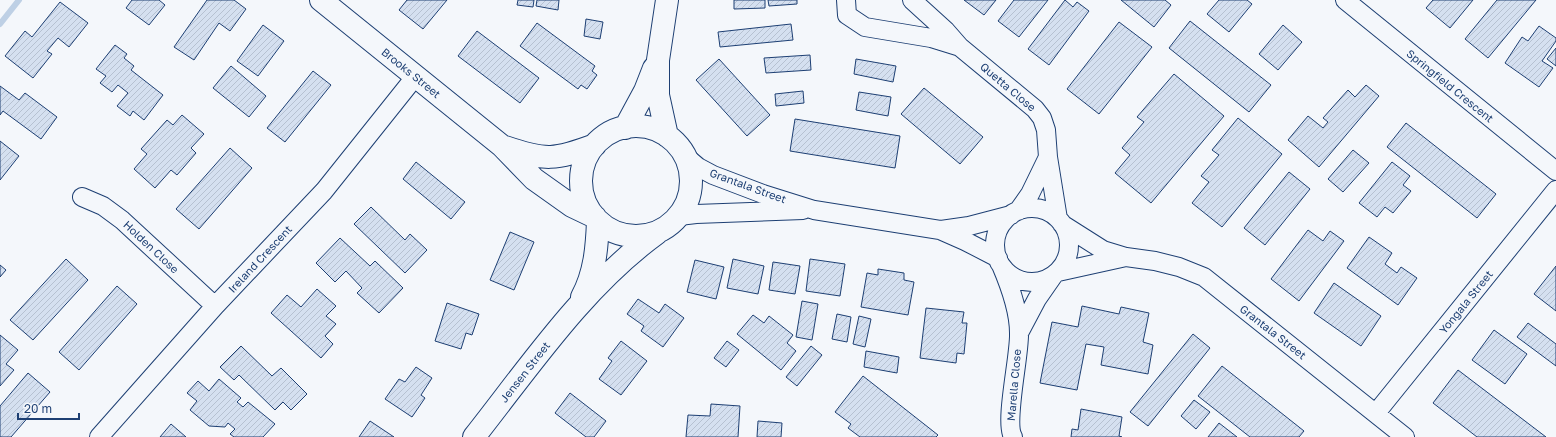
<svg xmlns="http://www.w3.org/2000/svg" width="1556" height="437" font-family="'Golos Text',sans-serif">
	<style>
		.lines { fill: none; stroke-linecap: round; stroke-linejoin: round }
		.stream { stroke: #bed0e5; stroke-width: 6 }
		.building { fill: url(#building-hatch); stroke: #1d3f73 }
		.street-casing { stroke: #1d3f73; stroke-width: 20 }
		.secondary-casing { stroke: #1d3f73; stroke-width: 24 }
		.street { stroke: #f4f7fb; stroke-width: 18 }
		.secondary { stroke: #f4f7fb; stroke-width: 22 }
		.labels { text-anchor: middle; stroke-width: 3; stroke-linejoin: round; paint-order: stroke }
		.street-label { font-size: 11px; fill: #1d3f73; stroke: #f4f7fb }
	</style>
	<defs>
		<pattern id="building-hatch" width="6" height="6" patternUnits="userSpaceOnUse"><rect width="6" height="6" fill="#d5e0f0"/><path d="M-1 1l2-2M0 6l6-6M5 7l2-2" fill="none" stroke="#b6c1d1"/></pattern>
	</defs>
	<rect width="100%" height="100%" fill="#f4f7fb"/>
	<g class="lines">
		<path class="stream" d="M0 24 19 0"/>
	</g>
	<path class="building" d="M132 0H159L165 5 149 25 126 8Z
		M207 0H234L246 9 230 31 219 23 194 60 174 47Z
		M407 0H447L423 29 399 10Z
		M518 0H534L533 7 517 5Z
		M537 0H559L558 10 536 6Z
		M734 0H765V8L734 9Z
		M768 0H797V4L769 6Z
		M964 0H996L984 15Z
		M1014 0H1048L1019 37 998 21Z
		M1065 0 1073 7 1077 2 1089 11 1049 65 1028 49Z
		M1121 0H1165L1171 5 1154 27Z
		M1219 0H1247L1252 4 1229 32 1207 14Z
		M1433 0H1473L1450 28 1426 8Z
		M1497 0H1536L1488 58 1465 39Z
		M60 2 88 23 69 47 58 38 47 51 52 54 33 78 5 56 25 31 32 37Z
		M586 19 603 22 600 39 584 36Z
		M1190 21 1271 85 1249 112 1169 48Z
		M1119 22 1152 47 1099 114 1067 89Z
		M537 23 595 66 592 71 597 75 587 89 581 85 578 89 520 46Z
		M791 24 793 40 720 47 718 32Z
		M263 25 284 41 258 76 237 61Z
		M1283 25 1302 42 1278 70 1259 54Z
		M1539 26 1556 38V41L1542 61 1553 68 1539 87 1505 63 1522 37 1528 41Z
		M477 31 539 78 520 103 458 56Z
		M115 45 127 54 124 58 134 66 131 70 163 95 144 120 133 111 130 116 117 106 128 93 118 85 112 92 100 83 106 76 96 69Z
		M1556 48V66L1547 59Z
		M810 55 811 70 766 73 764 58Z
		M719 59 770 115 747 136 696 80Z
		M856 59 896 66 893 82 854 74Z
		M231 66 266 96 249 117 213 88Z
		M313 71 331 85 285 142 267 128Z
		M1174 74 1224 116 1151 203 1115 173 1130 155 1122 148 1144 122 1137 117Z
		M1366 85 1379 96 1319 167 1288 140 1308 116 1323 128 1328 122 1323 118 1348 90 1355 97Z
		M0 86 19 100 25 93 57 117 41 139 3 111 0 115Z
		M924 88 983 137 960 164 901 114Z
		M803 91 804 103 776 106 775 94Z
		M859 92 891 97 888 116 856 110Z
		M182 115 204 134 191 148 196 153 177 175 171 170 155 188 134 169 147 154 141 149 167 120 173 125Z
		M1238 118 1282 154 1222 227 1192 203 1209 182 1201 176 1219 155 1212 150Z
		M795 119 900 136 895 168 790 151Z
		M1406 123 1496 194 1477 218 1387 147Z
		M0 141 19 156 0 180Z
		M230 148 252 168 199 229 176 209Z
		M1353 150 1369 163 1343 192 1328 179Z
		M416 162 465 202 451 219 403 179Z
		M1392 162 1410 176 1403 185 1411 191 1393 213 1385 207 1377 217 1359 203Z
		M1289 172 1310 189 1265 245 1244 228Z
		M371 207 405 240 410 234 427 250 405 273 354 224Z
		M1308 230 1323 241 1330 231 1344 241 1299 301 1271 279Z
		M510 232 534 242 514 290 490 280Z
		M1369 237 1392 253 1385 264 1397 273 1401 267 1417 278 1398 305 1347 268Z
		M340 238 370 266 375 261 403 288 379 313 357 293 362 288 346 271 335 282 316 263Z
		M66 259 88 280 33 340 10 320Z
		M733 259 764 266 758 294 727 288Z
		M810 259 845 264 840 296 806 291Z
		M695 260 724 267 716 299 687 292Z
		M773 262 800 266 795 294 769 290Z
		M0 265 6 270 0 277Z
		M1556 266V311L1534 294Z
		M878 269 904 273V280L914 282 908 315 861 307 867 273 878 275Z
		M1334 283 1381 316 1361 346 1314 313Z
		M117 286 137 304 79 370 59 352Z
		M317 289 336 306 326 316 336 324 325 336 333 344 321 358 271 313 287 295 301 307Z
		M638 299 659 313 665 304 684 318 663 347 641 331 644 326 627 314Z
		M802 301 818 304 812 340 796 337Z
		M447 303 479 314 472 335 466 333 461 349 435 341Z
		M1082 306 1119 314 1121 307 1149 313 1143 342 1153 345 1148 374 1101 365 1104 347 1086 344 1077 390 1040 383 1052 322 1078 327Z
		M926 308 964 312 962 323H967L964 354 957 353 956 363 920 358Z
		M837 314 851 317 847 342 832 339Z
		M753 315 764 323 769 316 793 335 787 343 796 351 781 370 737 334Z
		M859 316 871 319 865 347 853 344Z
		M1528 323 1556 344V366L1517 337Z
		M1494 330 1527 354 1505 384 1472 360Z
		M1193 334 1210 348 1148 426 1130 412Z
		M0 335 18 350 6 364 14 370 0 386Z
		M621 341 647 361 621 395 599 379 612 361 608 358Z
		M727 341 739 350 726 367 714 358Z
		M241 346 272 376 281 368 307 394 291 410 283 402 275 410 239 375 234 380 220 367Z
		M811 346 822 355 797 386 786 377Z
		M866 351 899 357 897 373 864 367Z
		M1222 366 1304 431 1299 437H1250L1198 396Z
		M416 367 432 378 421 395 425 398 412 417 385 399 399 379 405 382Z
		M1458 370 1546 437H1477L1433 403Z
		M28 373 50 392 11 437H0V406Z
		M863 376 938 435 936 437H860L848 428 851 424 835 412Z
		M219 379 241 398 237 402 243 407 248 402 275 424 263 437H234L230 434 235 429 228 423 225 427 209 426 190 410 197 401 187 393 198 381 209 391Z
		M570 393 606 421 594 437H586L555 413Z
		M1194 400 1210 412 1196 429 1181 416Z
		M711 404 740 406 738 437H686L688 415 710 416Z
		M1081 409 1122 417 1119 436 1122 437H1071L1072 429 1078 430Z
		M370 421 394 437H359Z
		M758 421 782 423 781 437H757Z
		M1219 423 1237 437H1208Z
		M171 424 186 437H160Z"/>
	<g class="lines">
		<g class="street-casing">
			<path id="street" d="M846 0 847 15 865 27 931 38 960 47
				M912 0 946 31 960 47 1035 109 1042 118 1046 130 1048 157 1058 219
				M1345 0 1556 171
				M685 156 698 167 713 175 763 194 814 210 940 230 965 241 998 258
				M82 197 103 206 122 220 215 306
				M995 245a37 37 0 1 1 74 0a37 37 0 1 1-74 0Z
				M1018 211 1030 194 1048 157
				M679 216 696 214 803 210
				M1062 224 1103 250 1126 257 1155 261 1179 267 1204 277 1405 437
				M941 230 969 226 1011 215
				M1001 265C1010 286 1019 310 1019 333 1020 355 1004 422 1013 437
				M1058 272 1126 257
				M1019 333 1037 299 1053 276
				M1376 413 1556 190
				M99 437 215 306 324 191 415 77"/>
		</g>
		<g class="secondary-casing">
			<path id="secondary" d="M321 0 502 146 534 179 572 206 595 217
				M581 181a55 55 0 1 1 110 0a55 55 0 1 1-110 0Z
				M625 128 645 91 654 68
				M667 136 658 95V60L667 0
				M505 147C546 161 555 160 595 145
				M582 297C595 273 597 247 598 221
				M474 437C530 366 583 287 657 233"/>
		</g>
		<use href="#street" class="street"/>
		<use href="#secondary" class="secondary"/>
	</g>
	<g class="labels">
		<g class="street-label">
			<text transform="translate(411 73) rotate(39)" y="4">Brooks Street</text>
			<text transform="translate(1450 86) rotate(39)" y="4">Springfield Crescent</text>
			<text transform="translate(1008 87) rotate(40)" y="4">Quetta Close</text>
			<text transform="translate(748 186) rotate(20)" y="4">Grantala Street</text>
			<text transform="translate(151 247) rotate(43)" y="4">Holden Close</text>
			<text transform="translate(260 259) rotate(-47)" y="4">Ireland Crescent</text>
			<text transform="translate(1466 302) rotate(-51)" y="4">Yongala Street</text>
			<text transform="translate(1273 332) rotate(38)" y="4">Grantala Street</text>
			<text transform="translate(525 372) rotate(-52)" y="4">Jensen Street</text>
			<text transform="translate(1014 385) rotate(-85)" y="4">Marella Close</text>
		</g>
	</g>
	<path d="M18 413v6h61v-6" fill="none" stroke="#1d3f73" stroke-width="2"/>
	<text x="24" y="413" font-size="12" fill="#1d3f73" stroke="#f4f7fb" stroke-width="3" paint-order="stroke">20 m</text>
</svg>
